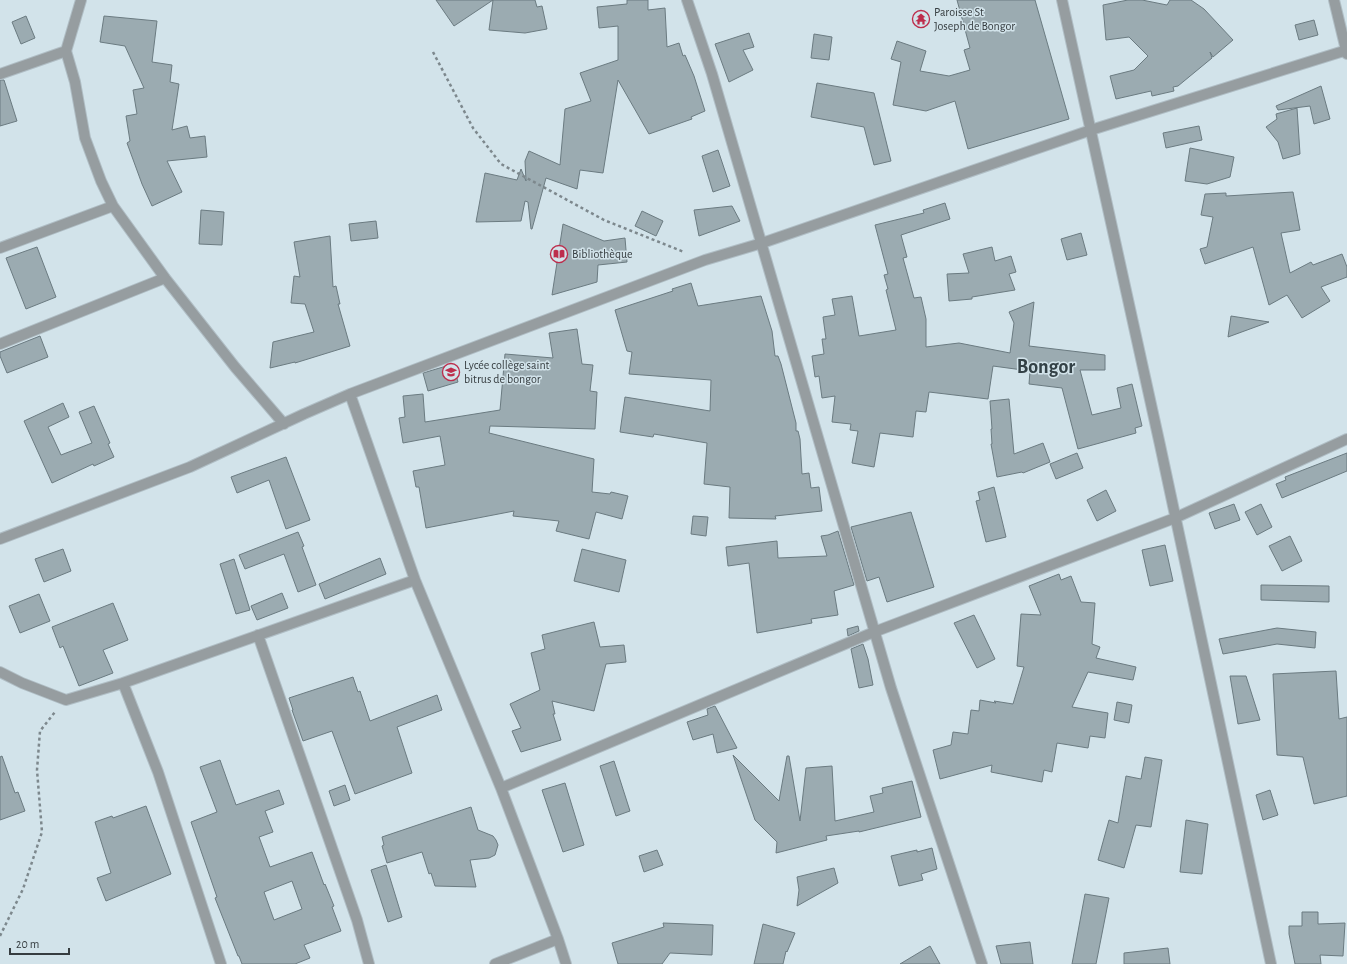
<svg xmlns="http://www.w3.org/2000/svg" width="1347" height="964" font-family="'Alegreya Sans',sans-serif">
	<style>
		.building { fill: #9babb1; stroke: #6b7b81; fill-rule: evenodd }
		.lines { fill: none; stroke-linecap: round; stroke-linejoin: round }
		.minor-casing { stroke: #b0bec5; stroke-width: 12 }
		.path { stroke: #7d888d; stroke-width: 2.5; stroke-dasharray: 3 3; stroke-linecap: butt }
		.minor { stroke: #969da0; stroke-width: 10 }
		.labels { text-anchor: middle; stroke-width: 3; stroke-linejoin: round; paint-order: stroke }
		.poi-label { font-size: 12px; fill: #363d40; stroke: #d2e3ea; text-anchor: start }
		.town-label { font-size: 20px; font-weight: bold; fill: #334146; stroke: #d2e3ea }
	</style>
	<rect width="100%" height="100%" fill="#d2e3ea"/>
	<path class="building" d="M436 0H535L537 7 542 6 547 29 525 33 489 30 493 0 454 26Z
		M627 0H648V10L665 8 667 47 679 43 683 56 685 55 694 76 705 111 691 117 692 119 649 134 618 80 603 173 580 170 577 189 546 178 532 229H531L528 202 525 201 521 221 476 222 485 173 517 180 521 169 526 181 525 161 529 151 560 165 565 109 591 101 580 73 618 60V26L599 28 597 7 627 4Z
		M957 0H1035L1069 119 968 149 955 101 926 111 893 105 901 62 891 59 897 41 926 51 920 71 949 76 970 70 964 50 970 48Z
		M1128 0H1142L1167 5 1170 0H1191L1204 9 1233 40 1213 57 1210 52 1212 58 1178 86 1173 87 1174 91 1152 96 1151 91 1116 99 1110 76 1134 70 1148 56 1129 37 1106 40 1103 5Z
		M26 16 35 38 21 44 12 22Z
		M104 16 157 21 152 62 172 65 170 82 179 84 172 130 187 126 190 138 205 136 207 157 167 161 182 192 152 206 142 184 127 143 130 141 126 116 137 114 133 90 144 88 125 46 100 42Z
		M1314 20 1318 35 1299 40 1295 25Z
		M749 33 754 47 743 50 753 70 729 82 715 44Z
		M814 34 832 37 829 60 811 58Z
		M0 80H4L17 121 0 126Z
		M817 83 874 93 891 161 874 165 864 127 811 117Z
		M1321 86 1330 119 1314 124 1310 106 1278 110 1276 106Z
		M1297 108 1300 154 1283 159 1278 142 1266 127 1277 119 1276 114Z
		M1199 126 1202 140 1166 148 1163 133Z
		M1190 148 1234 157 1230 177 1207 184 1185 181Z
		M718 150 730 186 713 192 702 156Z
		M1293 192 1300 230 1281 233 1290 273 1311 262 1313 265 1342 254 1347 267V277L1321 287 1330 301 1302 318 1287 295 1269 305 1253 247 1205 264 1200 249 1207 247 1213 217 1201 215 1205 194 1226 193V196Z
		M945 203 950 219 901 235 907 257 903 258 914 298 921 297 926 319V347L959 343 1010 353 1014 323 1009 312 1034 302 1029 346 1105 355V370H1080L1092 415 1121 408 1117 388 1132 384 1142 426 1135 428 1136 433 1078 449 1062 388 1029 384 1030 371 993 366 988 399 929 392 926 412 916 411 913 437 880 433 874 467 852 463 858 431 850 430 851 424 832 422 835 396 822 398 819 376 815 377 812 356 824 354 822 339H826L823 317 835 315 832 299 852 296 859 336 896 330 886 290 888 289 884 275 888 274 875 225 924 213 923 210Z
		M732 206 740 221 699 236 694 210Z
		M201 210 224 212 222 245 199 244Z
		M642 211 663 221 656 236 635 226Z
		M376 221 378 238 351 241 349 224Z
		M563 224 604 241 625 238 627 262 598 265 597 282 552 295Z
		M1081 233 1087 255 1067 260 1061 239Z
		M330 236 333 287 336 286 340 304H338L350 346 295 363V362L270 368 273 342 314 332 305 304 291 303 294 276 300 277 294 242Z
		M37 247 56 297 26 309 6 258Z
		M992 247 995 261 1011 256 1016 272 1009 274 1015 290 972 297V299L949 301 947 274 969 273 963 254Z
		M691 283 698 306 761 296 772 331 775 356H778L781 364 796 423V431H798L800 439 802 474 809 473 811 488 819 487 822 511 775 516 776 519 729 518 730 487 704 484 707 443 654 434 653 437 620 432 625 397 710 411 711 380 629 374 632 352 627 351 615 310 673 291 672 289Z
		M1231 316 1269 322 1228 337Z
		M577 329 582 364 593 365 590 391 597 392 595 429 490 426 489 433 594 459 592 492 610 494 611 492 628 496 622 519 596 512 589 539 556 531 559 521 513 516 514 511 426 528 419 487H416L413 471 445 465 440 436 403 443 399 418 405 417 403 396 423 394 425 422 500 410 505 354 553 358 549 333Z
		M40 336 48 357 7 373 0 356V352Z
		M453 364 458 382 428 391 423 373Z
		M1009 399 1014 454 1043 443 1050 462 1023 473 1022 472 997 477 991 444H992L991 429H992L990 401Z
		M63 403 69 417 48 427 61 455 92 443 79 412 94 406 110 443 108 444 114 457 94 466 93 464 52 483 24 421Z
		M1077 453 1083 468 1056 479 1050 464Z
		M1347 453V471L1282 498 1276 484 1286 480 1285 477Z
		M286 457 310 520 286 529 269 480 237 493 231 477Z
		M994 487 1006 537 986 542 976 501 980 500 978 492Z
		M1106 490 1116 511 1097 521 1087 500Z
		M1234 504 1240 520 1215 529 1209 513Z
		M1261 504 1272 527 1257 535 1245 512Z
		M911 512 934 587 887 602 879 577 867 581 851 527Z
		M693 516 708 517 706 536 691 534Z
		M838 531 854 585 834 591 838 615 811 619 812 623 757 633 749 563 728 566 726 547 777 541 778 558 827 556 821 536 828 535Z
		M298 532 304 546 302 547 316 585 298 592 284 554 245 569 239 555Z
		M1290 536 1302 561 1282 571 1269 546Z
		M1165 545 1173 581 1150 586 1142 550Z
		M63 549 71 571 44 582 35 559Z
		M582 549 626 560 619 592 574 581Z
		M380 558 386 574 325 599 319 584Z
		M234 559 250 610 236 614 220 564Z
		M1059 574 1061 580 1071 576 1081 602 1095 603 1092 644 1100 647 1096 658 1136 667 1133 680 1088 672 1072 707 1108 713 1105 738 1090 736 1088 748 1057 743 1052 772 1044 770 1042 782 991 772 992 765 940 779 933 750 951 745 953 732 968 734 971 710 979 711 980 700 996 703 994 701 1013 704 1024 667 1017 666 1021 614 1041 615 1029 586Z
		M1261 585 1329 586V602L1261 600Z
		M282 593 288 608 257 620 251 606Z
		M39 594 50 621 20 633 9 606Z
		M113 603 128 640 103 650 113 673 79 686 63 646 60 648 52 627Z
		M974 615 995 659 977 668 954 623Z
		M594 622 600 647 624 645 626 662 606 664 594 711 552 701 555 714H553L561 740 521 752 512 731 521 728 510 704 540 690 531 653 545 649 542 635Z
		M858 626 859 631 848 636 847 629Z
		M1277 628 1316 632 1315 648 1277 644 1223 654 1219 639Z
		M863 644 868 659 873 685 859 688 851 649Z
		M1336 671 1339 719 1347 717V796L1314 804 1303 757 1277 755 1273 674Z
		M1230 676H1246L1260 720 1238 724Z
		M353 677 358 692 360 691 370 721 437 695 442 710 397 727 412 773 355 794 332 731 303 741 292 710H293L289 698Z
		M1117 702 1132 705 1129 723 1114 720Z
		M715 706 727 729 737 748 717 753 713 734 693 740 687 722 708 715 707 709Z
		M733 755 779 801 787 756H789L800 821 806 768 832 766 835 821 874 812 870 796 883 793 882 788 912 781 921 817 859 832V831L826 836 827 840 776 853 777 842 755 820Z
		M2 756 15 793 18 792 25 811 0 820V757Z
		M1145 757 1162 760 1151 827 1136 825 1124 868 1098 860 1109 820 1118 823 1126 776 1141 779Z
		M220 760 236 805 279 790 284 804 265 811 273 832 259 837 270 867 312 852 324 885 325 884 334 906 332 907 341 931 304 945 310 958 295 964H242L239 956H238L215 898 217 897 191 822 217 812 200 767ZM292 881 302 909 274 920 264 892Z
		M614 761 630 811 616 816 600 766Z
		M565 783 584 845 563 852 542 790Z
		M345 785 350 800 334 806 329 791Z
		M1270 790 1278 815 1263 820 1256 795Z
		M146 806 171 874 106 901 97 878 111 873 95 822 112 816 113 818Z
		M471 807 478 830 493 836 496 840 498 845 495 855 489 858 470 860 476 887 435 886 431 873 429 874 422 852 387 863 382 846 384 845 382 837Z
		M1186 820 1208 824 1202 874 1180 872Z
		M932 848 937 869 921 874 923 880 899 886 891 856 917 850V852Z
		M657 850 663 865 644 872 639 856Z
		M386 865 402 917 388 922 371 870Z
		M834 868 838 883 797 906 799 890 797 877Z
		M1085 894 1109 898 1096 964H1072Z
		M1302 912H1318V924L1345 923 1343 956 1320 955 1321 964H1295L1289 934V926H1302Z
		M663 923 713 925 712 955 670 953 662 964H618L612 943 664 927Z
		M763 924 795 933 787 952 786 951 783 964H754Z
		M1030 942 1033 964H1001L996 946Z
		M930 946 940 964H900Z
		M1168 948 1170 964H1124V953Z"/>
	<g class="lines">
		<g class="minor-casing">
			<path id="minor" d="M81 0 66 51 75 82 85 138 101 181 113 206 165 278 235 367 284 424
				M687 0 712 74 891 688 982 964
				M1062 0 1160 445 1271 964
				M1334 0 1347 54
				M0 74 66 51
				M0 248 113 206
				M0 344 165 278
				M350 394 415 580 501 788 558 939 566 964
				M0 539 190 467 304 414 350 394 705 260 762 243 1091 130 1347 50
				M258 635 357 920 369 964
				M0 672 22 683 66 700 123 683 415 580
				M123 683 158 772 221 964
				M501 788 874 632 1175 518 1347 439
				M495 964 558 939"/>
		</g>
		<path class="path" d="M433 52 473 128 501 164 604 220 684 252
			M0 936 23 889 42 832 37 770 40 731 55 712"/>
		<use href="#minor" class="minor"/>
	</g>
	<defs>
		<g id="temple-ring" transform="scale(0.9)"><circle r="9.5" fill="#d2e3ea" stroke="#bd2d4c" stroke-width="1.5"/><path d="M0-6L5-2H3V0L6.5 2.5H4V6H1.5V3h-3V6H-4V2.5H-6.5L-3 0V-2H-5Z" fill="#bd2d4c"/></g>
		<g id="library-ring" transform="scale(0.9)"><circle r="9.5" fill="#d2e3ea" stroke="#bd2d4c" stroke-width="1.5"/><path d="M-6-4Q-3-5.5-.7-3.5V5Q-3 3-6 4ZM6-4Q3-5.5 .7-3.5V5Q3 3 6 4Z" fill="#bd2d4c"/></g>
		<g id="school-ring" transform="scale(0.9)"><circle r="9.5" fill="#d2e3ea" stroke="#bd2d4c" stroke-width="1.5"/><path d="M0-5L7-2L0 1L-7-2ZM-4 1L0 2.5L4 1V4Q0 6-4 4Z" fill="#bd2d4c"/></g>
	</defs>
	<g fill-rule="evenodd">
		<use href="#temple-ring" x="921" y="19"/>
		<use href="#library-ring" x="559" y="254"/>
		<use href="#school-ring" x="451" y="372"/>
	</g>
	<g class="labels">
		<g class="poi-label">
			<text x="934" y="16">Paroisse St<tspan x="934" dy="14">Joseph de Bongor</tspan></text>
			<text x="572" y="258">Bibliothèque</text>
			<text x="464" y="369">Lycée collège saint<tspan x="464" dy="14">bitrus de bongor</tspan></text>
		</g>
		<g class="town-label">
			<text x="1046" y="373">Bongor</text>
		</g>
	</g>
	<path d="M10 948v6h59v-6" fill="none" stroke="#363d40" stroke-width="2"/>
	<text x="16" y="948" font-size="12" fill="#363d40" stroke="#d2e3ea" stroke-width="3" paint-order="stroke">20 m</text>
</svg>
